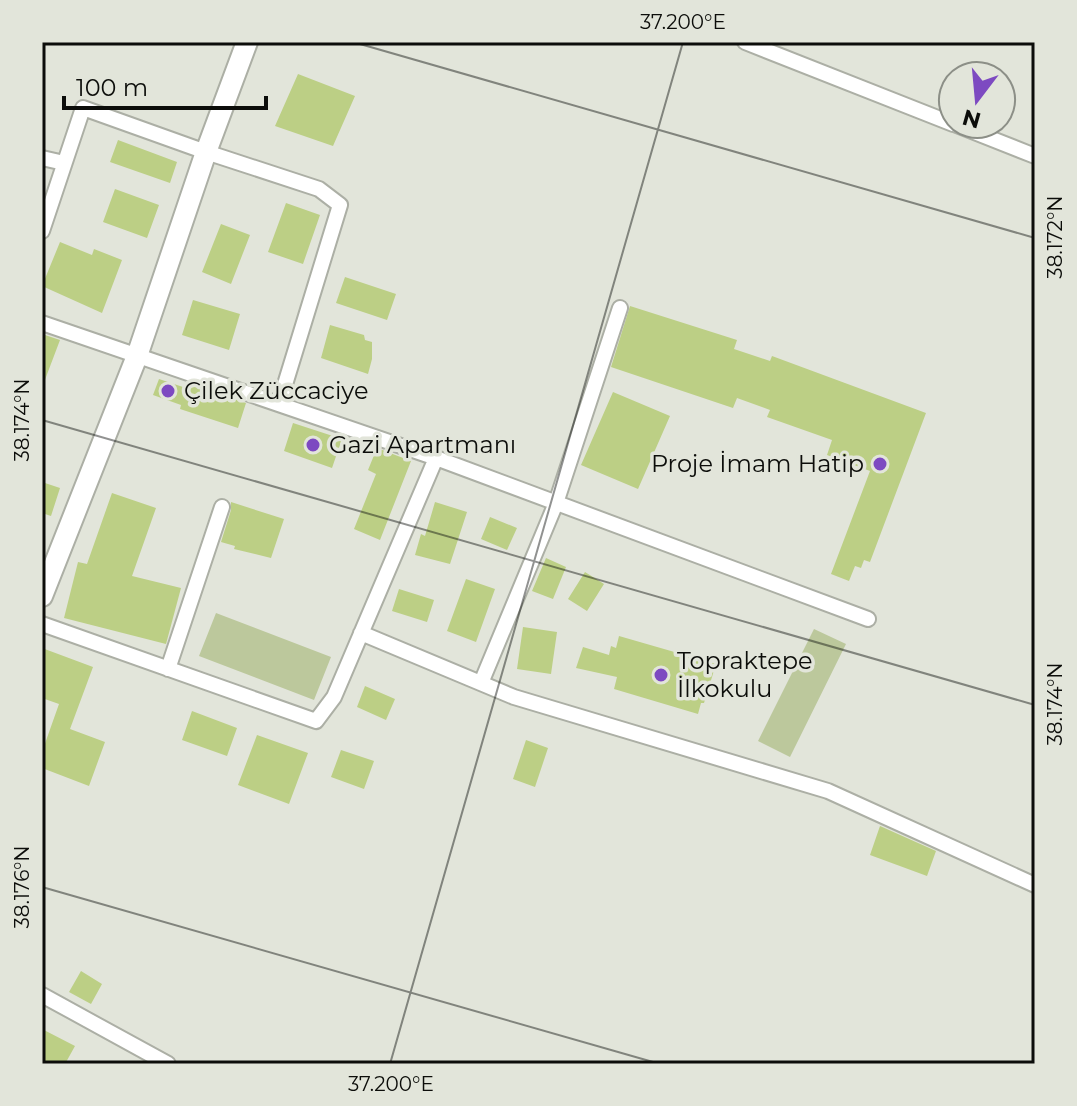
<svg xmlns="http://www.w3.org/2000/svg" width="1077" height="1106" font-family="Montserrat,sans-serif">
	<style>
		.green { fill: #bcc89c }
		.building { fill: #bccf85 }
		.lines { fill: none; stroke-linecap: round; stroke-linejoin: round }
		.street-casing { stroke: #acafa5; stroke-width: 18 }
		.secondary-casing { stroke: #acafa5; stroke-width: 24 }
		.street { stroke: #fff; stroke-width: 14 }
		.secondary { stroke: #fff; stroke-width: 20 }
		.ticks { fill: none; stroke: #0c0d0a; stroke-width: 2; stroke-opacity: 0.45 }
		.poi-dot { fill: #7d4ac1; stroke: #e2e5da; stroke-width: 3 }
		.labels { text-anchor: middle; stroke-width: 7; stroke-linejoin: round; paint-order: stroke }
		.poi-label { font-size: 24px; fill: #0c0d0a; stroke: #e2e5da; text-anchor: start }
		.neatline { fill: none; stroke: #0c0d0a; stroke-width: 3 }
		.ticks-label { font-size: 20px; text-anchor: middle; fill: #0c0d0a }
	</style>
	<rect width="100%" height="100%" fill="#e2e5da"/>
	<path class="green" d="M216 613 331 657 314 700 199 656Z
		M814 629 846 644 790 757 758 741Z"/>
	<path class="building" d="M298 74 355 96 333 146 275 126Z
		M118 140 177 162 170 183 110 162Z
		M115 189 159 205 147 238 103 222Z
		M286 203 320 215 303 264 268 252Z
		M221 224 250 235 231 284 202 272Z
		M60 242 92 255 94 249 122 260 102 313 42 286Z
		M345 277 396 294 387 320 336 303Z
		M193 300 240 314 229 350 182 335Z
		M630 306 737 340 734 349 770 361 772 356 926 413 870 562 864 560 861 568 855 566 849 581 831 574 870 471 827 455 832 440 767 417 770 410 737 398 733 408 611 367Z
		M330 325 364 335 365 340 372 342V359L368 374 321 358Z
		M42 334 60 340 43 385 42 384Z
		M159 379 186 388 188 384 246 403 238 428 180 409 181 405 153 395Z
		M613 392 670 416 638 489 581 465Z
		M293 423 342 439 332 468 284 451Z
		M377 448 411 461 380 540 354 529 376 474 368 470Z
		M42 482 60 488 51 516 42 513Z
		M112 493 156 508 132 576 181 588 166 644 64 618 78 562 87 564Z
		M231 502 284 519 271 558 234 549 235 546 221 542 231 510Z
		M435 502 467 512 450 564 415 555 421 534 425 536Z
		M490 517 517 528 507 550 481 539Z
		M546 558 566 567 553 599 532 591Z
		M585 572 604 584 587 611 568 599Z
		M466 579 495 589 476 642 447 631Z
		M399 589 434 600 427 622 392 611Z
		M523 627 557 632 551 674 517 669Z
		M619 636 716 664 704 703H701L698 714 614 689 617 677 576 668 583 647 609 655 611 646 616 648Z
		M42 648 93 667 70 729 105 742 89 786 42 768V752L59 704 42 698Z
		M365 686 395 699 386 720 357 707Z
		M192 711 237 728 227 756 182 740Z
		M257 735 308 753 289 804 238 785Z
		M526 740 548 748 535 787 513 779Z
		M341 750 374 761 364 789 331 777Z
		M880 826 936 851 927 876 870 855Z
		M81 971 102 984 91 1004 69 992Z
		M42 1029 75 1046 65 1064H42Z"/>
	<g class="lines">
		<g class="street-casing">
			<path id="street" d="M745 42 953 124
				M954 124 1035 156
				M42 158 64 163
				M42 231 83 108 206 152 319 189 340 205 279 404
				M42 323 436 458 868 619
				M42 624 316 721 334 697 436 458
				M361 633 514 697 828 791 1035 885
				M168 669 222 507
				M481 683 556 503 620 308
				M42 995 168 1064"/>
		</g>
		<g class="secondary-casing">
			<path id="secondary" d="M42 596 137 356 206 152 247 42"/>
		</g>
		<use href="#street" class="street"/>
		<use href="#secondary" class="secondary"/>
	</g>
	<path class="ticks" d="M353 42 1035 238M42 420 1035 705M42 887 660 1064M390 1064 683 42"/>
	<g class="poi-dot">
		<circle cx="168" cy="391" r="8"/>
		<circle cx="313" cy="445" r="8"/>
		<circle cx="880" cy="464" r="8"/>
		<circle cx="661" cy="675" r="8"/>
	</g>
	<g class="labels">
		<g class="poi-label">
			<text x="184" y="399">Çilek Züccaciye</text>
			<text x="329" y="453">Gazi Apartmanı</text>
			<text x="864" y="472" text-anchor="end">Proje İmam Hatip</text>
			<text x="677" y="669">Topraktepe<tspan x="677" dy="28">İlkokulu</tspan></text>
		</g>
	</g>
	<rect width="1077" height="1106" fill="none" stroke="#e2e5da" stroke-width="88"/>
	<g transform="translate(977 100) rotate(196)"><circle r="38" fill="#e2e5da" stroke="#8c8f87" stroke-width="2"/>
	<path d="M0-6L14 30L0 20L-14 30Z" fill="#7d4ac1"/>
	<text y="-12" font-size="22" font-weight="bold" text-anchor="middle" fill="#0c0d0a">N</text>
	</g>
	<path d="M64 96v12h202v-12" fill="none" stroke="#0c0d0a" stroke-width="4"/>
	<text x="76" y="96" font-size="24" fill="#0c0d0a" stroke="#e2e5da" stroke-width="6" paint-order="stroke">100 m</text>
	<rect x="44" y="44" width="989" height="1018" class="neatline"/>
	<g class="ticks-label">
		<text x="683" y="29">37.200°E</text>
		<text transform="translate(1055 237) rotate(-90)" y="7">38.172°N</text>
		<text transform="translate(22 420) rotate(-90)" y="7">38.174°N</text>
		<text transform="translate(1055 704) rotate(-90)" y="7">38.174°N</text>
		<text transform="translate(22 887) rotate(-90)" y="7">38.176°N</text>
		<text x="391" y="1091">37.200°E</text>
	</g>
</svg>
